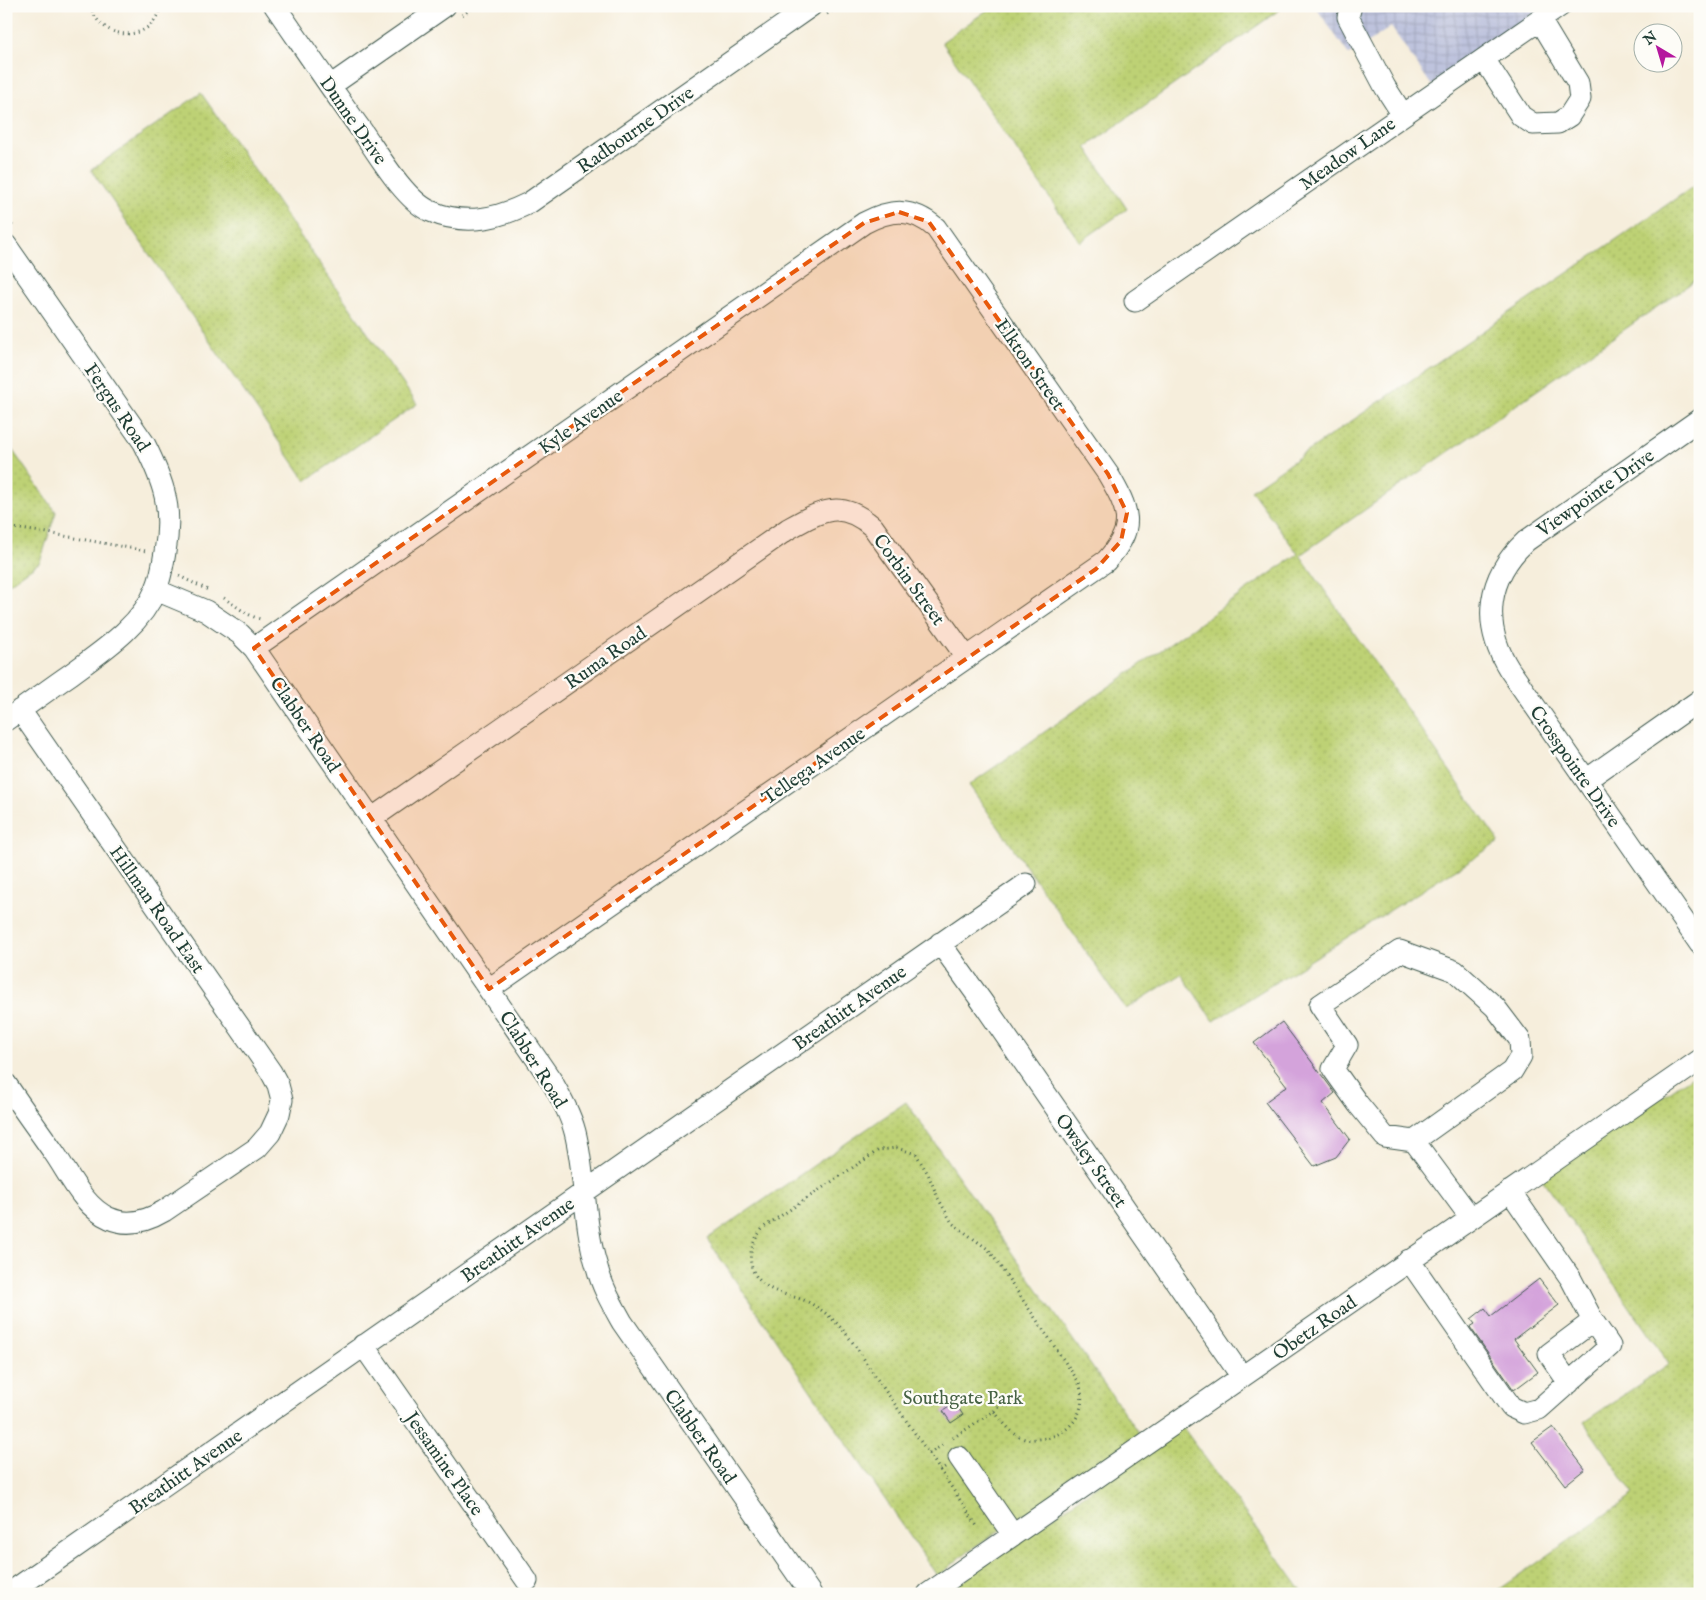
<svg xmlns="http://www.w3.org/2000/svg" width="1706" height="1600" font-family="'IM FELL English',serif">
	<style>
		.industrial { fill: url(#industrial-grid) }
		.grass { fill: url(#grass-dots); stroke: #6e8754 }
		.building { fill: #d4a3db }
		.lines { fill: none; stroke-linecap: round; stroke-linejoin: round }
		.minor-casing { stroke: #3f584d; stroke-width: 23 }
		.path { stroke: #3f584d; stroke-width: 3; stroke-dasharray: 1 4; stroke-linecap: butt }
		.minor { stroke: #fff; stroke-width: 21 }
		.marked { fill: #e8590c; fill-opacity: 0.2; stroke: #e8590c; stroke-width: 4; stroke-dasharray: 10 6; stroke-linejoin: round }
		.labels { text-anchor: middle; stroke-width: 4.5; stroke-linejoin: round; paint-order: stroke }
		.street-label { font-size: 19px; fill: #1f3d34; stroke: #fdfcf7 }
		.park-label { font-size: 19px; fill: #466244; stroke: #fdfcf7 }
	</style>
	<defs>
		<pattern id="industrial-grid" width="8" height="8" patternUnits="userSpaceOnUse" patternTransform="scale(1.25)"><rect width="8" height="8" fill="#bec3dd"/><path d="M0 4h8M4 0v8" fill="none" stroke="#a3a8be"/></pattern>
		<pattern id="grass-dots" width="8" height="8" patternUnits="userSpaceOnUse" patternTransform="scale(1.25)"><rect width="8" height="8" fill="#bdd174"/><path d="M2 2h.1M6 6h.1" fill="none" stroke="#a2b465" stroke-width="1.8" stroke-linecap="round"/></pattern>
	</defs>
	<rect width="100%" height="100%" fill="#fdfcf7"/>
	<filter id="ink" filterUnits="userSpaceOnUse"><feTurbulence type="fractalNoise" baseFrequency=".02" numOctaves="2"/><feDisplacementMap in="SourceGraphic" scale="10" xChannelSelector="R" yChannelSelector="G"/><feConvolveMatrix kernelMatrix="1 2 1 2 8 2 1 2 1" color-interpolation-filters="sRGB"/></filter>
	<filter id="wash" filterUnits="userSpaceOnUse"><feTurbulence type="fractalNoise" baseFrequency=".0096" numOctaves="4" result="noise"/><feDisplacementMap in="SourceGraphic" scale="20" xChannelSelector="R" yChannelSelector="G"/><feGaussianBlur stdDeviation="1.12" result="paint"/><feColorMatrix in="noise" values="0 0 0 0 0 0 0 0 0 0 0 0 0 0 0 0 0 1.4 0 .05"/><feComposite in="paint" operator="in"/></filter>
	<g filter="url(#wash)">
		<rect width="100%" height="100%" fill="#f6eedc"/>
		<path class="industrial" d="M1315 6H1546L1432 86 1391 27 1349 55Z"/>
		<path class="grass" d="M993 6H1285L1086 147 1127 209 1080 242 942 42Z
			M201 93 417 404 306 481 91 170Z
			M1700 182V277L1300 555 1499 842 1214 1021 1181 974 1126 1009 969 785 1298 554 1251 490Z
			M6 441 56 512 40 562 6 586Z
			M1700 1071V1594H1493L1634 1495 1584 1422 1669 1364 1542 1179Z
			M906 1102 1142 1438 968 1551 938 1577 707 1239Z
			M1182 1426 1304 1594H943Z"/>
		<g id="blocks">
			<path class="building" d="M1282 1022 1335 1093 1323 1103 1350 1139 1336 1157 1314 1166 1265 1102 1287 1086 1254 1043Z
				M1539 1279 1559 1305 1514 1339 1538 1372 1514 1390 1470 1327 1475 1324 1471 1319 1485 1308 1491 1316Z
				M955 1403 963 1415 951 1423 943 1411Z
				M1553 1427 1585 1469 1565 1485 1532 1442Z"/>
		</g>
	</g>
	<g filter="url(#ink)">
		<use href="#blocks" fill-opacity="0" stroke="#3f584d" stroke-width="1"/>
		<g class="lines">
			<g class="minor-casing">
				<path id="minor" d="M275 6C304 48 332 90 362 131 378 154 405 200 430 211 465 226 497 219 529 203L811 6
					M1351 6 1348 17 1385 87 1403 115
					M1484 59 1521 116 1533 124 1558 123 1569 116 1580 99 1578 83 1540 20
					M330 86 445 6
					M6 245 144 443C164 483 173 508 165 552 163 565 161 578 156 589 141 626 102 651 71 674 49 689 28 705 6 720
					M1135 301 1560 6
					M1700 419 1526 541C1487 577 1481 624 1509 669L1700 944
					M156 590 206 611 240 634 254 648 551 1080C560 1096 570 1113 575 1132 586 1176 583 1223 597 1267 602 1287 612 1304 622 1322L811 1594
					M254 648 864 223C891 209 912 207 936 228L1108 474C1129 510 1137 527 1106 561L489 989
					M1586 780 1700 700
					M371 819 788 529C822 510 841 499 873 527L967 658
					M940 943 983 1003 1242 1377
					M6 1084C22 1108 39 1131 55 1154 70 1176 84 1207 109 1218 128 1227 147 1221 164 1211L257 1148 270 1133 279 1114 282 1100 278 1085 271 1072 20 710
					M1414 1141 1385 1137 1358 1104 1333 1069 1347 1045 1320 1005 1400 951 1455 971 1495 1007 1520 1040 1521 1056 1512 1071 1414 1141 1471 1218
					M1409 1260 1511 1407 1524 1413 1539 1409 1610 1346 1593 1321 1571 1279 1510 1191
					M363 1345 527 1581
					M1569 1383 1549 1354 1593 1321
					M959 1457 1013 1535
					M8 1594 1026 884
					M928 1594 1700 1060"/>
			</g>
			<path class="path" d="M91 6C96 30 125 41 145 29 154 24 158 15 161 6
				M827 14 839 6
				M462 15 475 6
				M6 217 14 228
				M6 527 48 533 146 551
				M179 576 210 591
				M224 598C235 605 250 618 262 619
				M994 1411 1008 1401
				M929 1454 945 1443
				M945 1467 940 1470C919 1439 897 1407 875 1376 862 1356 849 1334 831 1318 825 1312 814 1305 806 1301 788 1294 768 1293 756 1276 745 1260 752 1240 764 1227L879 1150 897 1148 916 1154 928 1174 938 1198 952 1223 989 1250 1078 1381C1091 1412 1068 1438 1037 1439 1034 1439 1029 1440 1025 1439 1013 1436 1002 1421 994 1411L950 1440
				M940 1470 977 1526"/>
			<use href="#minor" class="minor"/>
		</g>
	</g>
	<path class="marked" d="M899 212 929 222 1108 474 1127 513 1121 541 1096 569 489 989 254 648 864 223Z"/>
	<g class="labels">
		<g class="street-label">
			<text transform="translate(354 120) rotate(55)" y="7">Dunne Drive</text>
			<text transform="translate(635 129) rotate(-35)" y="7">Radbourne Drive</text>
			<text transform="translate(1347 153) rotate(-35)" y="7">Meadow Lane</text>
			<text transform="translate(1031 364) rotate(55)" y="7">Elkton Street</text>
			<text transform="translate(118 407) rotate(56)" y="7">Fergus Road</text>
			<text transform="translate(580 421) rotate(-35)" y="7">Kyle Avenue</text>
			<text transform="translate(1595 492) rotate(-35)" y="7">Viewpointe Drive</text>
			<text transform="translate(910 579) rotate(54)" y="7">Corbin Street</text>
			<text transform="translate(605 657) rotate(-35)" y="7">Ruma Road</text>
			<text transform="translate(306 724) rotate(56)" y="7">Clabber Road</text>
			<text transform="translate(813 765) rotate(-35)" y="7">Tellega Avenue</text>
			<text transform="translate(1576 766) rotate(55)" y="7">Crosspointe Drive</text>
			<text transform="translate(158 909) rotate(55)" y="7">Hillman Road East</text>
			<text transform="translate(849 1007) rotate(-35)" y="7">Breathitt Avenue</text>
			<text transform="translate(534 1059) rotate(58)" y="7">Clabber Road</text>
			<text transform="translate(1092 1160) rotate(55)" y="7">Owsley Street</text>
			<text transform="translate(517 1239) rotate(-35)" y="7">Breathitt Avenue</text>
			<text transform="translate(1314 1327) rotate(-35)" y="7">Obetz Road</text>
			<text transform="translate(701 1436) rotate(55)" y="7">Clabber Road</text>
			<text transform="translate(445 1463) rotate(55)" y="7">Jessamine Place</text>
			<text transform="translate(185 1471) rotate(-35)" y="7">Breathitt Avenue</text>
		</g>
		<g class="park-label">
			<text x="963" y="1404">Southgate Park</text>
		</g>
	</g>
	<rect width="1706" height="1600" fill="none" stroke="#fdfcf7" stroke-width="25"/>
	<g transform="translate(1658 48) rotate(322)"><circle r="24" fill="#fdfcf7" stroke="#a4b0a9"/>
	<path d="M0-4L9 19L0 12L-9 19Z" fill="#b5179e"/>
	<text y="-8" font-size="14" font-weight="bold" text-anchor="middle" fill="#1f3d34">N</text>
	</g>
</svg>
